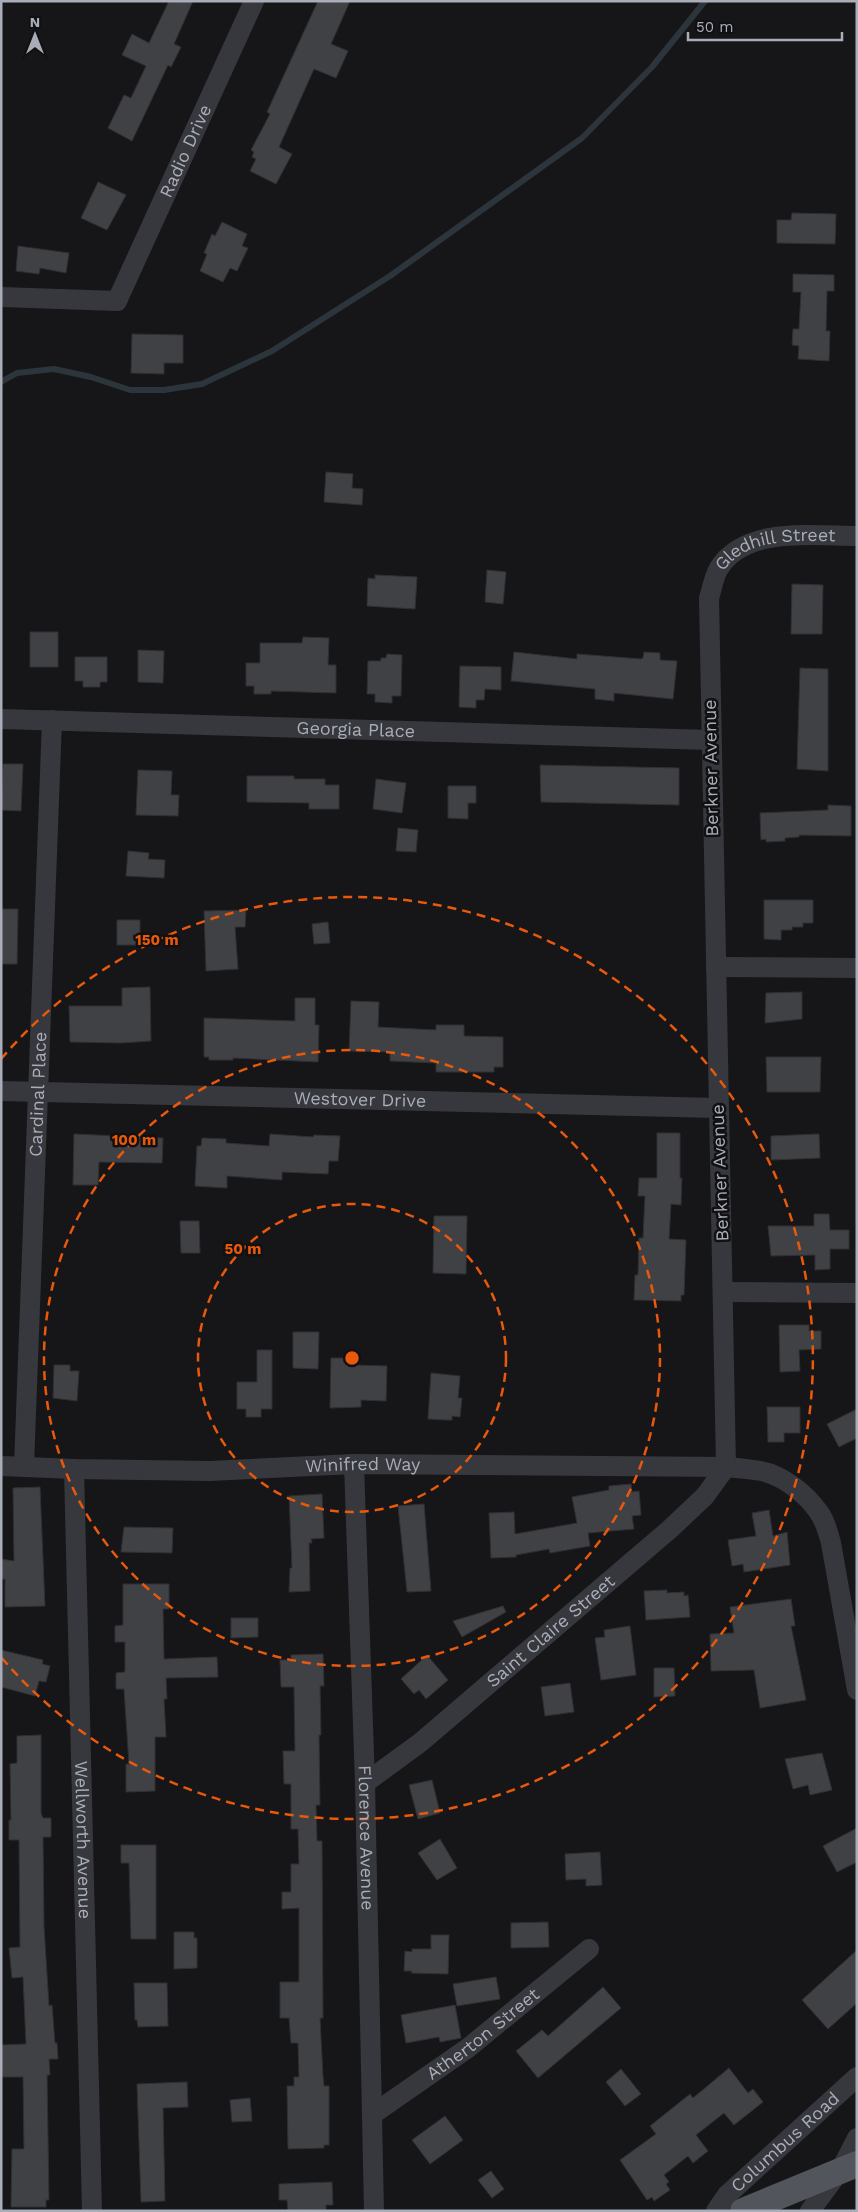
<svg xmlns="http://www.w3.org/2000/svg" width="858" height="2212" font-family="'Work Sans',sans-serif">
	<style>
		.lines { fill: none; stroke-linecap: round; stroke-linejoin: round }
		.stream { stroke: #2c353c; stroke-width: 6 }
		.building { fill: #404145; stroke: #303034 }
		.minor { stroke: #37383d; stroke-width: 20 }
		.major { stroke: #53555c; stroke-width: 26 }
		.ring { fill: none; stroke: #e8590c; stroke-width: 2.5; stroke-dasharray: 9 6 }
		.labels { text-anchor: middle; stroke-width: 5; stroke-linejoin: round; paint-order: stroke }
		.street-label { font-size: 18px; fill: #a8adb8; stroke: #111113 }
		.centre { fill: #e8590c; stroke: #111113; stroke-width: 2.5 }
		.ring-label { font-size: 15px; text-anchor: middle; font-weight: bold; fill: #e8590c; stroke: #111113; stroke-width: 5; stroke-linejoin: round; paint-order: stroke }
	</style>
	<rect width="100%" height="100%" fill="#161618"/>
	<g class="lines">
		<path class="stream" d="M1 382 17 373 54 369 91 377 130 390H164L202 384 272 351 390 276 582 138 652 67 705 1"/>
	</g>
	<path class="building" d="M169 1H193L174 44 181 47 171 67 168 65 132 141 108 128 124 95 131 98 146 66 122 55 132 34 149 43Z
		M318 1H350L331 44 348 51 336 78 314 69 279 147 292 154 276 184 250 171 256 159 252 157 254 152 251 150 270 114 267 112Z
		M98 182 126 195 107 230 81 218Z
		M792 213 836 214 835 244 777 243V220H791Z
		M222 222 247 234 242 246 248 248 237 271 230 268 223 282 200 271 207 254 204 253 212 234 215 236Z
		M18 246 69 253 66 273 40 268 39 274 16 271Z
		M793 274 834 275V291H827L826 331H830L829 361 798 359 799 346 792 345 793 329H799L801 292H793Z
		M132 334 183 335V363H164V374L131 373Z
		M326 472 353 474 352 488 363 489 362 505 324 502Z
		M487 570 506 572 503 604 485 602Z
		M375 575 417 577 415 609 367 606 368 578 375 579Z
		M792 584 823 585 822 634H791Z
		M30 632H58V667H30Z
		M303 637 329 638 328 665H336V693L271 691V694H254V686H246V663H260V643H302Z
		M138 650 164 651 163 683 138 682Z
		M514 652 577 659V654L641 659 643 658 644 652 660 653V660L677 661 673 699 614 693V701L595 699V689L511 681Z
		M387 654 402 655 401 696H392V703L375 702V694H367L368 661H381V658H386Z
		M75 657H107V682H100V687H83V681H75Z
		M460 666 501 667V690L485 689 484 700H476V708L459 707Z
		M800 668 828 669V771L797 769Z
		M3 764H23L21 811 1 810Z
		M540 765 679 768V805L541 802Z
		M138 770 172 771 171 795H179L178 816 136 815Z
		M247 776H294V779H325V785H339V809H309V803L247 802Z
		M376 779 406 783 402 813 373 809Z
		M448 786H476V803H468V819L448 818Z
		M828 805 851 806V836L799 835V837L785 838V841L766 842V839L761 840 760 813 828 810Z
		M398 828 418 830 416 852 396 851Z
		M128 851 149 853 148 859 165 860 164 878 126 876Z
		M764 900H813V923H803V927H792V930H781V940L764 939Z
		M1 909H18L17 964H1Z
		M246 910 245 927H235L238 969 206 971 204 911Z
		M117 920H140V945H117Z
		M328 922 330 943 314 944 312 924Z
		M150 987 151 1041 121 1043 70 1042 69 1006H122V988Z
		M802 992V1019L765 1023 766 993Z
		M295 998H315V1025H319L318 1062 233 1058V1060H209V1057H204V1018L295 1021Z
		M351 1001 379 1002 378 1027 436 1030V1025H464V1036L503 1037V1067H494V1072H436V1063L390 1061V1052L349 1051Z
		M766 1057H821L820 1092H767Z
		M657 1133H680V1178H682L681 1205 671 1204 669 1239 686 1240 684 1295H681V1301L634 1300 635 1275H638L639 1238H643L645 1196H638L639 1178H657Z
		M74 1134 163 1138 162 1163 99 1162 98 1185H73Z
		M270 1134 313 1137 314 1135 340 1136 338 1161H329L328 1174 282 1172V1180L227 1176V1188L195 1186 197 1146H201L202 1138 226 1139V1143L269 1146Z
		M819 1134 820 1158 771 1160V1136Z
		M814 1214H829L830 1230H849V1249H830V1269L815 1270V1255L771 1256 768 1226H814Z
		M434 1216H467L466 1274 433 1273Z
		M180 1221H199L200 1253H181Z
		M779 1325H809V1331H821V1349L799 1350 800 1371 780 1372Z
		M293 1332H319L318 1369 293 1368Z
		M257 1350H272V1409H261V1417H246V1409H237V1382H257Z
		M331 1358H353V1365L387 1366 386 1401 361 1400V1407L330 1408Z
		M54 1365H70V1371H79L77 1401 53 1398Z
		M431 1373 460 1376 458 1398H462L460 1417 452 1416V1420H446L428 1419Z
		M767 1407H800V1433H784V1442H768Z
		M857 1409V1438L839 1447 827 1424Z
		M631 1484 632 1492 639 1491 641 1515 632 1516 634 1529 588 1533 590 1546 550 1553 549 1549 516 1555V1557L491 1558 489 1513 514 1512 515 1534 577 1523 572 1497 609 1490V1486Z
		M40 1487 45 1606 5 1607V1579H1V1559L14 1561 13 1488Z
		M322 1494 324 1538 311 1539 312 1543H309L310 1591 289 1592 290 1568H292L289 1496Z
		M424 1504 431 1591 407 1592 398 1506Z
		M769 1510 773 1536 787 1532 790 1565 744 1572 743 1564 732 1566 728 1540 756 1536 752 1513Z
		M124 1527 173 1528 172 1553 121 1552Z
		M123 1584H169V1609H163L164 1659 217 1657 218 1677 166 1678 167 1699H164L166 1737H155V1791L126 1792V1764H129L124 1689H116V1673L125 1672V1642H115V1626L123 1625Z
		M667 1590V1593L684 1592V1596L688 1595 690 1617 646 1620 644 1591Z
		M791 1599 795 1626H791L806 1700 760 1708 754 1670 711 1671 710 1634 734 1633 730 1607Z
		M503 1606 506 1612 462 1637 453 1621Z
		M231 1618H258V1637L231 1638Z
		M630 1626 636 1675 601 1680 595 1638 605 1637 604 1630Z
		M1 1650 43 1660 42 1664 50 1666 46 1682 39 1681 35 1696 1 1687Z
		M323 1654 324 1686H320L321 1735H319L320 1805H316L317 1841H322L323 2018H320L323 2076 324 2086H329V2145H324V2148L288 2149 287 2086H294V2077H299L298 2043H291L289 2018H280V1982H299V1908L282 1909V1892H291V1864H299L298 1829H291V1784H284L283 1751H295L294 1687H281L280 1660H291V1655Z
		M427 1655 448 1680 426 1699 419 1690 414 1694 401 1679Z
		M654 1668H674L675 1696 654 1697Z
		M570 1683 574 1712 545 1716 541 1687Z
		M41 1735V1813L43 1818H51V1837H43L44 1927 49 2006 52 2005 55 2043H57L58 2059H49L50 2075H47L49 2200H46V2207H11L12 2149H24L23 2077H1V2045L26 2044 23 1977 12 1978 9 1948 20 1947 19 1840H9V1820H11L10 1764 17 1763V1736Z
		M822 1753 832 1790 810 1795 808 1785 793 1789 785 1759Z
		M432 1780 440 1813 418 1819 409 1785Z
		M857 1828V1862L837 1872 823 1846Z
		M440 1839 457 1868 437 1880 418 1853Z
		M121 1845H156V1939H131L129 1863H121Z
		M600 1852 602 1885 586 1886V1879L566 1880 565 1854Z
		M548 1922 549 1947 511 1948V1923Z
		M174 1932H194V1938H197V1968L174 1969Z
		M431 1935H449L448 1974 411 1973 412 1971H404L405 1951 412 1952V1949H431Z
		M857 1950V2003L828 2029 802 2000Z
		M496 1977 500 1999 457 2006 453 1984Z
		M134 1983H167L168 2026 138 2027 137 2020H135Z
		M603 1987 621 2008 538 2078 516 2051 542 2030 548 2036Z
		M455 2005 461 2038 440 2042 439 2037 406 2043 401 2015Z
		M729 2068 748 2093 753 2089 763 2102 734 2125 724 2113 696 2135 708 2151 693 2163 688 2156 664 2175 669 2182 666 2184 670 2190 654 2201 652 2197 647 2200 620 2160 656 2134 650 2126 690 2094 693 2098Z
		M621 2069 641 2094 625 2106 606 2082Z
		M187 2082 188 2107 163 2108 165 2201 141 2202 137 2084Z
		M250 2098 252 2121 232 2122 230 2100Z
		M445 2116 463 2140 430 2164 412 2140Z
		M491 2171 504 2189 492 2198 478 2180Z
		M332 2182 333 2205H326V2210L288 2211 287 2200H279V2184Z"/>
	<g class="lines">
		<g class="minor">
			<path id="s1" d="M1 297 117 301 254 1"/>
			<path id="s2" d="M1 719 710 740"/>
			<path d="M716 967 857 968"/>
			<path id="s3" d="M1 1091 717 1108"/>
			<path d="M724 1292 857 1293"/>
			<path id="s4" d="M354 1464 365 1783 374 2211"/>
			<path id="s5" d="M1 1466 74 1469 210 1471 354 1464 726 1467C737 1468 749 1469 761 1471 782 1475 805 1493 818 1511 825 1520 828 1532 831 1543L857 1690"/>
			<path id="s6" d="M24 1466 52 720"/>
			<path id="s7" d="M726 1467 709 598C712 589 714 576 719 568 745 526 814 536 857 536"/>
			<path id="s8" d="M74 1469 92 2211"/>
			<path id="s9" d="M365 1783 421 1742 669 1530 705 1496 726 1467"/>
			<path id="s10" d="M373 2114 468 2048 589 1949"/>
			<path id="s11" d="M716 2211 727 2195 857 2077"/>
			<path d="M810 2211 841 2169 857 2138"/>
		</g>
		<path class="major" d="M743 2211 857 2164"/>
	</g>
	<g class="ring">
		<circle cx="352" cy="1358" r="154"/>
		<circle cx="352" cy="1358" r="308"/>
		<path d="M1 1059A461 461 0 1 1 1 1657"/>
	</g>
	<g class="labels">
		<g class="street-label">
			<text dy="6" stroke="none"><textPath href="#s1" startOffset="281">Radio Drive</textPath></text>
			<text dy="6" stroke="none"><textPath href="#s7" startOffset="964">Gledhill Street</textPath></text>
			<text dy="6" stroke="none"><textPath href="#s2" startOffset="355">Georgia Place</textPath></text>
			<text transform="translate(711 768) rotate(-91)" y="6">Berkner Avenue</text>
			<text dy="6" stroke="none"><textPath href="#s6" startOffset="372">Cardinal Place</textPath></text>
			<text dy="6" stroke="none"><textPath href="#s3" startOffset="359">Westover Drive</textPath></text>
			<text transform="translate(720 1173) rotate(-92)" y="6">Berkner Avenue</text>
			<text dy="6" stroke="none"><textPath href="#s5" startOffset="362">Winifred Way</textPath></text>
			<text dy="6" stroke="none"><textPath href="#s9" startOffset="240">Saint Claire Street</textPath></text>
			<text dy="6" stroke="none"><textPath href="#s4" startOffset="374">Florence Avenue</textPath></text>
			<text dy="6" stroke="none"><textPath href="#s8" startOffset="371">Wellworth Avenue</textPath></text>
			<text dy="6" stroke="none"><textPath href="#s10" startOffset="136">Atherton Street</textPath></text>
			<text dy="6" stroke="none"><textPath href="#s11" startOffset="98">Columbus Road</textPath></text>
		</g>
	</g>
	<circle cx="352" cy="1358" r="8" class="centre"/>
	<g class="ring-label">
		<text x="157" y="945">150 m</text>
		<text x="134" y="1145">100 m</text>
		<text x="243" y="1254">50 m</text>
	</g>
	<rect width="858" height="2212" fill="none" stroke="#a8adb8" stroke-width="5"/>
	<g transform="translate(35 35)" stroke="#111113" stroke-width="4" paint-order="stroke">
	<path d="M0-4L9 19L0 12L-9 19Z" fill="#a8adb8"/>
	<text y="-8" font-size="14" font-weight="bold" text-anchor="middle" fill="#a8adb8">N</text>
	</g>
	<path d="M688 32v8h154v-8" fill="none" stroke="#a8adb8" stroke-width="2.5"/>
	<text x="696" y="32" font-size="15" fill="#a8adb8" stroke="#111113" stroke-width="4" paint-order="stroke">50 m</text>
</svg>
